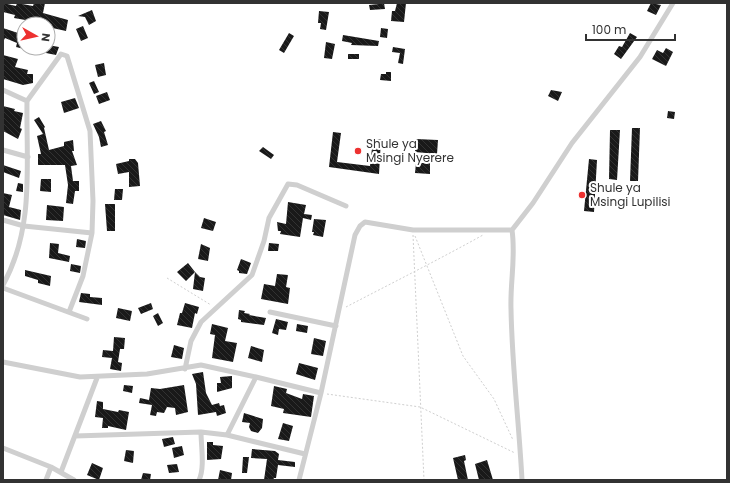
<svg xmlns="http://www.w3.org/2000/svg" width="730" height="483" font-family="Poppins,sans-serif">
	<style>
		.building { fill: url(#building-back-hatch) }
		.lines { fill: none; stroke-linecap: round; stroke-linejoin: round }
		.path { stroke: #cfcfcf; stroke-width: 1; stroke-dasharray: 2 2; stroke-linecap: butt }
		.street { stroke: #cfcfcf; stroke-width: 5 }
		.poi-dot { fill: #ed3130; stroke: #fff; stroke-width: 1.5 }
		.labels { text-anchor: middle; stroke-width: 4; stroke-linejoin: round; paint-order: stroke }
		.poi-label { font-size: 12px; fill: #323232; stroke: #fff; text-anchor: start }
	</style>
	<defs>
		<pattern id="building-back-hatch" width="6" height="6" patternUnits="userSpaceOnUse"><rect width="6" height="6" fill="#191919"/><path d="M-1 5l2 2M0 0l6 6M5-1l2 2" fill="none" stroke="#323232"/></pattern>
	</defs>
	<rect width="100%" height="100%" fill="#fff"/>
	<path class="building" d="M3 3 16 6 17 3 33 6 34 3H45L43 13 68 20 66 31 48 27V24L14 18 15 15 3 12Z
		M379 3H384L385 9 370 10 369 5 379 4Z
		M397 3H406L404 22 391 21 392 11H395Z
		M651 3 661 5 656 15 647 11Z
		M92 10 96 21 89 25 85 17 78 16Z
		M319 11 329 12 326 30 320 29 321 23H318Z
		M83 26 88 38 81 41 76 29Z
		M3 28 24 35V49L16 47 17 43 5 38 3 42Z
		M381 28 388 29 387 38 380 37Z
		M289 33 294 36 284 53 279 50Z
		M630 33 637 37 621 59 614 54 619 46 622 47Z
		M343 35 379 41 378 46 351 45 352 43 342 41Z
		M326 42 335 44 332 59 324 58Z
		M48 45 59 47 56 55 46 53Z
		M393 47 405 49 403 64 398 63 400 53 392 52Z
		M666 48 673 52 666 66 652 59 657 50 663 53Z
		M348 54H359V59H348Z
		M3 55 18 59 15 67 28 70 27 74H33V83L23 85 3 79Z
		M104 63 106 75 98 77 95 65Z
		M386 72H391V81L380 80 381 74H386Z
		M94 81 99 92 94 94 89 83Z
		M551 90 562 92 558 101 548 96Z
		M107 92 110 100 99 104 96 96Z
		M75 98 79 108 64 113 61 102Z
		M3 106 15 109 14 111 23 113 20 128 22 129 18 139 3 131Z
		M668 111 675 112 674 119 667 118Z
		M39 117 45 127 44 128 49 150 64 146V142L73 140 74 151H72L77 165 71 166 73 181H79V191H75L73 204 66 203 68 185 65 165H38V154H41L37 136 43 134 34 120Z
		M101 121 106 131 104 132 108 145 101 147 99 137 93 124Z
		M632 128H640L638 181H630Z
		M610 130H620L617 180 609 179Z
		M333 132 341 133 337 162 370 166 373 139H381L379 174 329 167Z
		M416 139 438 140 437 154 415 152Z
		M263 147 274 155 271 159 259 151Z
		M129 159H135L138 163 140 186 129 187V172L118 174 116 164 129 161Z
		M589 159 597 160 594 212 584 211Z
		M416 163H430V174L415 173Z
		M3 165 21 171 19 178 3 172Z
		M41 179H51V192L40 191Z
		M18 183 23 184V192L16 191Z
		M115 189H123L122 200H114Z
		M3 193 12 195 9 207 21 210 20 220 3 215Z
		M288 202 306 205 304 214 312 215 311 220 303 218 300 237 280 234 281 231H278L277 222 286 224Z
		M105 204H115V231H107Z
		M47 205 64 207 63 221 46 220Z
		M204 218 216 222 213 231 201 228Z
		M314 219 326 220 323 237 313 235 314 232H312Z
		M77 239 86 241 85 248 76 247Z
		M50 243 59 244 58 253 70 256 69 262 49 258Z
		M269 243 279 244 278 251H268Z
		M201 244 210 248 208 261 198 259Z
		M241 259 251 263 247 274 239 273V271L237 270Z
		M188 263 195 272 186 281 177 272Z
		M71 264 81 266 80 273 70 271Z
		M25 270 51 276 50 286 38 283V280L25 276Z
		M195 272 200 277 205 278 203 291 193 289Z
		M277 274 288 275 286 287 290 288 288 304 261 299 264 284 275 286Z
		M81 293 90 294V297L102 298V305L79 302Z
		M151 303 153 309 141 314 138 308Z
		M185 303 199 307 197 314 195 313 192 328 177 325 180 313H182Z
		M118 308 132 311 130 321 116 318Z
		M239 310 245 311 244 313 250 314 249 315 266 318 264 325 241 322V320L238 319Z
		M158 313 163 323 158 326 153 316Z
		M276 319 288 322 286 330 279 329 278 335 272 333Z
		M212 324 228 328 225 341 237 343 233 362 212 358 215 335 210 334Z
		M297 324 308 326 307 333 296 331Z
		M114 337 125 338 124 349H120L118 362 122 363 121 371 110 369 112 358 102 357 103 350 113 351Z
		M314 338 326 341 323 356 311 354Z
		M174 345 184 348 182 359 171 357Z
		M251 346 264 350 262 362 248 358Z
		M299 363 318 368 315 380 296 374Z
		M203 372 206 393 212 405 219 403 220 406 224 405 226 413 217 416 216 412 198 415 196 384 192 374Z
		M232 376V388L217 392V383H221L220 377Z
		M124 385 133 386 132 393 123 391Z
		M184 385 188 412 176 415 175 408 167 407 164 413 157 412 156 416 150 415 152 405 139 403 140 398 149 400 151 388 160 389Z
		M274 386 287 389 286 393 302 399 303 394 314 396 311 417 283 413 284 409 271 406Z
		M97 401 103 402V409L118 412 119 410 129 412 126 430 108 426V428H102L103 418 95 417Z
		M244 413 263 419 262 428 258 433 251 431 249 427 250 423 242 422Z
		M283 423 293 426 289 441 278 439Z
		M173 437 175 444 164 447 162 439Z
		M207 442H213V445L223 446 221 459 207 460Z
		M182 446 184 455 174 458 172 448Z
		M252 449 275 451 279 454 278 460 295 462V467L278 465 276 478H274L273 480H264L267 459 251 458Z
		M126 450 134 451 133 463 124 461Z
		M465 455 466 460 464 461 468 480H458L453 458Z
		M243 457H249L247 473H242Z
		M487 460 493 480H479L475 464Z
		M92 463 103 468 99 480 87 475Z
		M177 464 179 472 169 473 167 465Z
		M220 470 232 473 231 480H218Z
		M143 473 151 474 150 480H141Z"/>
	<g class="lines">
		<path class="path" d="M413 235 424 480
			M415 236 463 356 494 399 513 440
			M167 278 211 305
			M346 307C392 283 438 260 483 235
			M327 394 420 407 515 453"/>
		<path class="street" d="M3 90 27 101C26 164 35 227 3 285
			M27 101 61 54 67 56 90 131 93 201 92 233 83 276 69 312
			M3 150 28 157
			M3 220 24 226 92 233
			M3 288 87 319
			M270 312 336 326
			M3 362 80 377 147 374 201 365 256 377
			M185 369 191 341 201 322 252 275 264 241 269 218 288 184 297 185 346 206
			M227 435 256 377 321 393
			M75 436 201 432 227 435 305 454
			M3 448 51 467 74 480
			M61 472 97 378
			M46 480 51 467
			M199 480C205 468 201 446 201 432
			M299 480 321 393 355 235 360 226 365 222 413 230H512
			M522 480C519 423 512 366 511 309 510 282 516 257 512 230L533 203 572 143 640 57 673 3"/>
	</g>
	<g class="poi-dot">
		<circle cx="358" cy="151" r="4"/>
		<circle cx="582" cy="195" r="4"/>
	</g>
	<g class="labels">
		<g class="poi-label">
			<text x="366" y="148">Shule ya<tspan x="366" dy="14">Msingi Nyerere</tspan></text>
			<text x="590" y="192">Shule ya<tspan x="590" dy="14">Msingi Lupilisi</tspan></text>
		</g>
	</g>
	<rect width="730" height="483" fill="none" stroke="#323232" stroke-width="8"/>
	<g transform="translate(36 36) rotate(98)"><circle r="19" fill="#ffffff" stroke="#adadad"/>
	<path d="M0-3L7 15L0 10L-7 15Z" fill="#ed3130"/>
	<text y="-6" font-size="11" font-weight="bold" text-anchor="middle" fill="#323232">N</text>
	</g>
	<path d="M586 34v6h89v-6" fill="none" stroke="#323232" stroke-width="2"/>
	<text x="592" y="34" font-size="12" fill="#323232" stroke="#ffffff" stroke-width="3" paint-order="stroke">100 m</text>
</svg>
